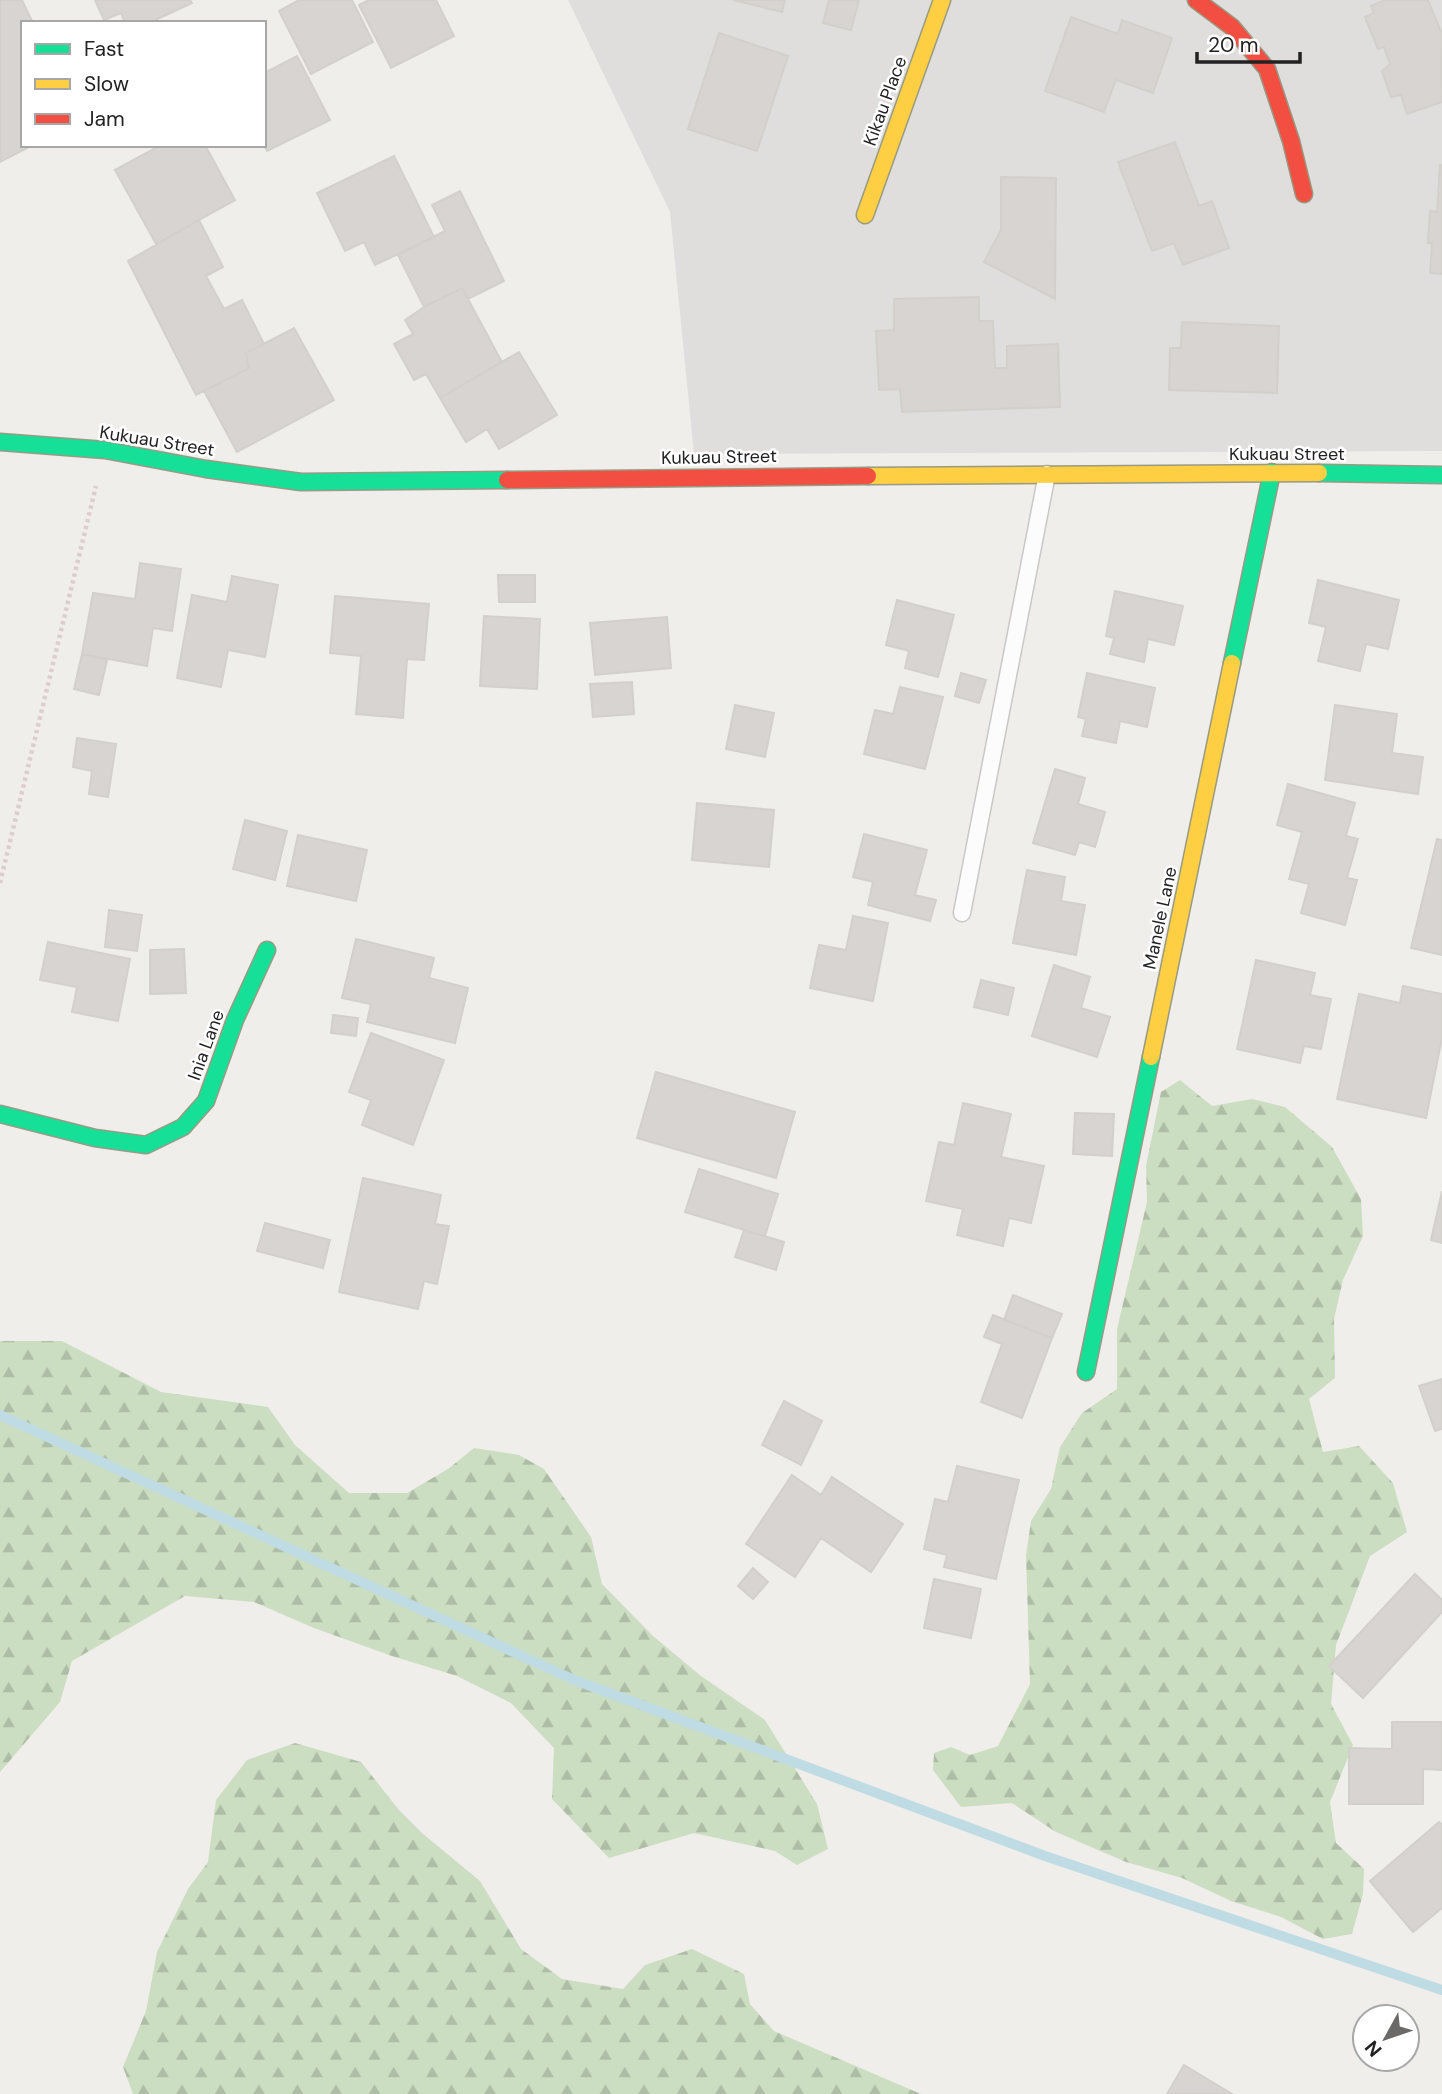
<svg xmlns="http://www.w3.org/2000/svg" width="1442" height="2094" font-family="'DM Sans',sans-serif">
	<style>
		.residential { fill: #dfdedc }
		.forest { fill: url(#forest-firs) }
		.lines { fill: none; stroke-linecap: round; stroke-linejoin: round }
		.stream { stroke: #bfdbe3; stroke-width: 10 }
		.building { fill: #d7d4d2; stroke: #d3d0cc; stroke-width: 2 }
		.lane-casing { stroke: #c9c8c7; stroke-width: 19 }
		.fast-casing { stroke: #999a82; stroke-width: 19 }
		.slow-casing { stroke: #999a82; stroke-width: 19 }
		.jam-casing { stroke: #999a82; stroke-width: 19 }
		.path { stroke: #dccecd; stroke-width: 4.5; stroke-dasharray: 3.5 3.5; stroke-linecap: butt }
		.lane { stroke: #fdfcfc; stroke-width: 16 }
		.fast { stroke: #16e098; stroke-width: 16 }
		.slow { stroke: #ffcf43; stroke-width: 16 }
		.jam { stroke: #f24e42; stroke-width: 16 }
		.labels { text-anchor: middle; stroke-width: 5; stroke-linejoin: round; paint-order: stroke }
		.street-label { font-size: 18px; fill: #222; stroke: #fff }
	</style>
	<defs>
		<pattern id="forest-firs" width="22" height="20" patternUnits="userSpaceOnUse" patternTransform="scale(1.75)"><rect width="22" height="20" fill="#cbdec1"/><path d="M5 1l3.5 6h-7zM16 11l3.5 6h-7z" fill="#aebea6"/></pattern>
	</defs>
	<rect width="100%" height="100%" fill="#f0eeeb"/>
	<path class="residential" d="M568 0H1442V451L694 454 670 212Z"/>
	<path class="forest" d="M1180 1080 1212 1106 1252 1099 1285 1107 1332 1147 1361 1199 1363 1236 1343 1280 1334 1319 1335 1378 1309 1399 1323 1452 1359 1446 1393 1483 1407 1532 1370 1556 1336 1645 1331 1704 1353 1745 1330 1802 1336 1843 1364 1869 1363 1894 1352 1934 1323 1939 1281 1917 1231 1901 1182 1878 1126 1862 1056 1832 1012 1803 961 1807 933 1770 934 1753 951 1747 970 1755 998 1746 1030 1684 1026 1555 1031 1521 1051 1489 1060 1447 1082 1413 1117 1389V1329L1147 1202 1146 1166 1161 1092Z
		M0 1341H62L161 1392 268 1407 295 1445 349 1493H407L448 1469 474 1448 519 1455 544 1469 591 1537 602 1584 653 1636 701 1676 765 1720 817 1804 828 1849 797 1865 775 1851 694 1833 609 1858 552 1799 554 1748 511 1703 457 1676 392 1656 314 1628 254 1602 185 1596 72 1661 60 1702 0 1772Z
		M295 1743 361 1762 399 1810 422 1833 480 1881 521 1949 562 1979 623 1989 645 1965 692 1949 744 1974 750 2004 774 2031 921 2094H133L123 2067 146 2011 157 1952 188 1889 208 1862 216 1800 247 1760Z"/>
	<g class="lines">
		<path class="stream" d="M0 1415 572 1679 1045 1856 1442 1990"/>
	</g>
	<path class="building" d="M0 0H22L33 23H23V145H33L0 162Z
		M95 0H190L192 3 149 23H125L121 13 104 20Z
		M299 0H352L373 42 311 74 279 11Z
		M369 0H436L454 36 391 68 359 5Z
		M733 0H785L782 12Z
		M829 0H859L851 30 823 23Z
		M1385 0H1428L1442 34 1441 68 1442 102 1407 114 1401 95 1391 97 1382 71 1390 64 1384 47 1378 49 1365 17 1374 13 1371 6Z
		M1071 17 1118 34 1122 20 1172 38 1153 93 1116 80 1104 112 1045 91Z
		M719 33 788 56 757 151 688 129Z
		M297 56 330 120 267 151 264 145V73Z
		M1175 142 1199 206 1212 201 1229 248 1183 265 1174 243 1152 251 1118 162Z
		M161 145H205L235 200 156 244 115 170Z
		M394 156 434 237 375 265 364 242 345 251 317 193Z
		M1440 165H1442V274L1430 273 1432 243H1428L1430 211 1437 212Z
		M1001 177 1056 178 1055 299 984 262 1001 230Z
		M460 191 504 281 468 299 462 288 424 307 398 255 445 231 432 205Z
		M199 220 223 267 206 276 224 309 242 300 264 344 246 353 249 368 196 395 128 261Z
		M462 288 502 362 440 398 426 374 414 380 394 344 413 334 405 320 424 307Z
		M979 297V321H993L995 368H1007V346L1058 344 1060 407 902 412 900 389 879 390 876 331 894 330V299Z
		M1182 322 1279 326 1277 393 1169 390 1170 348H1181Z
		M294 328 334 400 237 452 204 391 249 368 246 353Z
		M519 352 557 415 499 449 487 429 466 442 440 398Z
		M140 563 181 569 172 631 153 628 147 666 82 654 93 593 135 599Z
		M498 575H535V602H499Z
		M232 576 278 585 265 657 228 650 221 687 177 678 192 595 227 602Z
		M1318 580 1399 600 1388 649 1366 644 1360 671 1318 661 1326 627 1309 623Z
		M1115 591 1183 606 1174 645 1148 639 1144 662 1110 654 1114 638 1106 636Z
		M335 596 429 604 424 660 407 659 403 718 356 714 361 656 330 653Z
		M897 600 954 615 938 677 905 668 909 651 886 645Z
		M484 616 540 619 537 689 480 686Z
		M667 617 671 668 595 675 590 623Z
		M82 654 107 660 99 695 74 689Z
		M961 673 986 680 979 703 955 696Z
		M1087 673 1155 688 1147 727 1120 721 1116 743 1082 736 1086 719 1078 717Z
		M632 682 634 714 593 717 590 684Z
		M900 687 943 697 925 769 864 754 875 710 893 714Z
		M735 705 774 713 765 757 726 749Z
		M1335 705 1397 714 1392 753 1423 757 1418 794 1325 780Z
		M77 738 116 744 108 797 89 794 92 771 73 767Z
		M1055 769 1085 778 1078 804 1105 812 1095 847 1079 842 1075 855 1033 843Z
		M1288 784 1355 803 1346 836 1358 839 1347 878 1357 880 1345 925 1301 913 1309 884 1289 879 1302 832 1277 825Z
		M697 803 774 810 769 867 692 860Z
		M245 820 287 831 275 880 233 869Z
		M864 834 927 850 915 895 936 900 930 921 868 905 873 882 853 877Z
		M298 835 367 850 356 901 287 886Z
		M1437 839 1442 840V955L1411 948Z
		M1027 870 1065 877 1061 901 1085 905 1076 955 1013 943Z
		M109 910 142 915 137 951 105 947Z
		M853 916 888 923 873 1001 810 988 819 945 846 950Z
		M356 939 434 958 429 978 468 988 455 1043 367 1022 371 1004 342 998Z
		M48 942 130 959 118 1021 72 1012 77 987 40 980Z
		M184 949 186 993 150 994V950Z
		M1256 960 1315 973 1310 995 1331 999 1321 1049 1304 1046 1300 1063 1237 1049Z
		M1054 965 1090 977 1081 1008 1110 1017 1097 1057 1032 1036Z
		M981 980 1014 988 1008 1015 974 1007Z
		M1403 986 1442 994V1038L1426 1118 1337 1099 1359 994 1400 1003Z
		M333 1015 358 1018 356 1036 331 1033Z
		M371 1033 444 1060 413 1145 362 1125 371 1100 349 1092Z
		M656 1072 795 1112 776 1178 637 1138Z
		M963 1103 1011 1114 1001 1157 1044 1166 1031 1223 1009 1218 1003 1246 957 1235 963 1209 926 1201 939 1142 954 1145Z
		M1075 1113 1114 1114 1112 1156 1073 1154Z
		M699 1169 778 1194 765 1236 685 1212Z
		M363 1178 441 1195 435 1224 449 1226 437 1284 424 1281 418 1309 339 1292Z
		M1442 1191V1243L1431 1240Z
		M265 1223 330 1240 323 1268 257 1251Z
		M744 1230 784 1242 776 1270 735 1257Z
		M1013 1295 1062 1314 1052 1338 1004 1320Z
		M993 1315 1052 1338 1022 1418 981 1402 1002 1344 984 1337Z
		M1442 1379V1429L1435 1431 1419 1386Z
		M784 1401 822 1421 801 1465 762 1445Z
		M957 1466 1019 1480 996 1579 944 1567 947 1555 924 1549 935 1499 948 1502Z
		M792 1475 821 1495 832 1477 903 1524 871 1572 821 1538 795 1577 746 1544Z
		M753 1568 768 1582 753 1599 738 1586Z
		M1415 1574 1442 1600V1612L1363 1698 1329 1666Z
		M934 1579 981 1589 971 1638 924 1628Z
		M1392 1722H1442V1770L1423 1769V1804H1349V1748L1392 1749Z
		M1439 1822 1442 1825V1908L1413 1932 1370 1881Z
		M1184 2065 1232 2094H1167Z"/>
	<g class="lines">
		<g class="lane-casing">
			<path id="lane" d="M962 913 1047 474"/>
		</g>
		<g class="fast-casing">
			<path id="fast" d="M0 442 105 450 206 469 301 482 507 480
				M1319 473 1442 475
				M1232 663 1272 472
				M0 1114 95 1138 146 1145 183 1127 206 1101 235 1020 267 950
				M1086 1372 1151 1057"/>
		</g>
		<g class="slow-casing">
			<path id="slow" d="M865 215 942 0
				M868 476 1319 473
				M1151 1057 1232 663"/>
		</g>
		<g class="jam-casing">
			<path id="jam" d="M1196 0 1232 27 1267 69 1291 141 1304 194
				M507 480 868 476"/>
		</g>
		<path class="path" d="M0 883 96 486"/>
		<use href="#lane" class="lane"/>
		<use href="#fast" class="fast"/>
		<use href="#slow" class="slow"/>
		<use href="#jam" class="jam"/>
	</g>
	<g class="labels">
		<g class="street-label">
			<text transform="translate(885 101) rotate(-70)" y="6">Kikau Place</text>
			<text transform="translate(157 441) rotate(9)" y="6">Kukuau Street</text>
			<text x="1287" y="460">Kukuau Street</text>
			<text transform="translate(719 457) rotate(-1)" y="6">Kukuau Street</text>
			<text transform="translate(1160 918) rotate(-78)" y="6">Manele Lane</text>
			<text transform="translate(206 1045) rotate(-70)" y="6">Inia Lane</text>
		</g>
	</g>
	<rect x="21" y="21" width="245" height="126" fill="#ffffff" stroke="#a7a7a7" stroke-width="2"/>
	<rect x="35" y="44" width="35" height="10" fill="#16e098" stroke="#a7a7a7" stroke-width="2"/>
	<text x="84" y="56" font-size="21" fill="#222222">Fast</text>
	<rect x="35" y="79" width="35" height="10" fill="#ffcf43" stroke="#a7a7a7" stroke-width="2"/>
	<text x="84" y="91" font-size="21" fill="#222222">Slow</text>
	<rect x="35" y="114" width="35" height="10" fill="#f24e42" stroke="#a7a7a7" stroke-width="2"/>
	<text x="84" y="126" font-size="21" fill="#222222">Jam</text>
	<g transform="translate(1386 2038) rotate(230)"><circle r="33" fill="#ffffff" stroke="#a7a7a7" stroke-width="2"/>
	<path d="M0-5L12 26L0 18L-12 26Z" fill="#6a6968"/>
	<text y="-10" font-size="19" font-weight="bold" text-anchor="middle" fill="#222222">N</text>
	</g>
	<path d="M1197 52v10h103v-10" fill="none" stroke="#222222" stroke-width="3.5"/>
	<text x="1208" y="52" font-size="21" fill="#222222" stroke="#ffffff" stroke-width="5" paint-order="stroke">20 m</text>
</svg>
